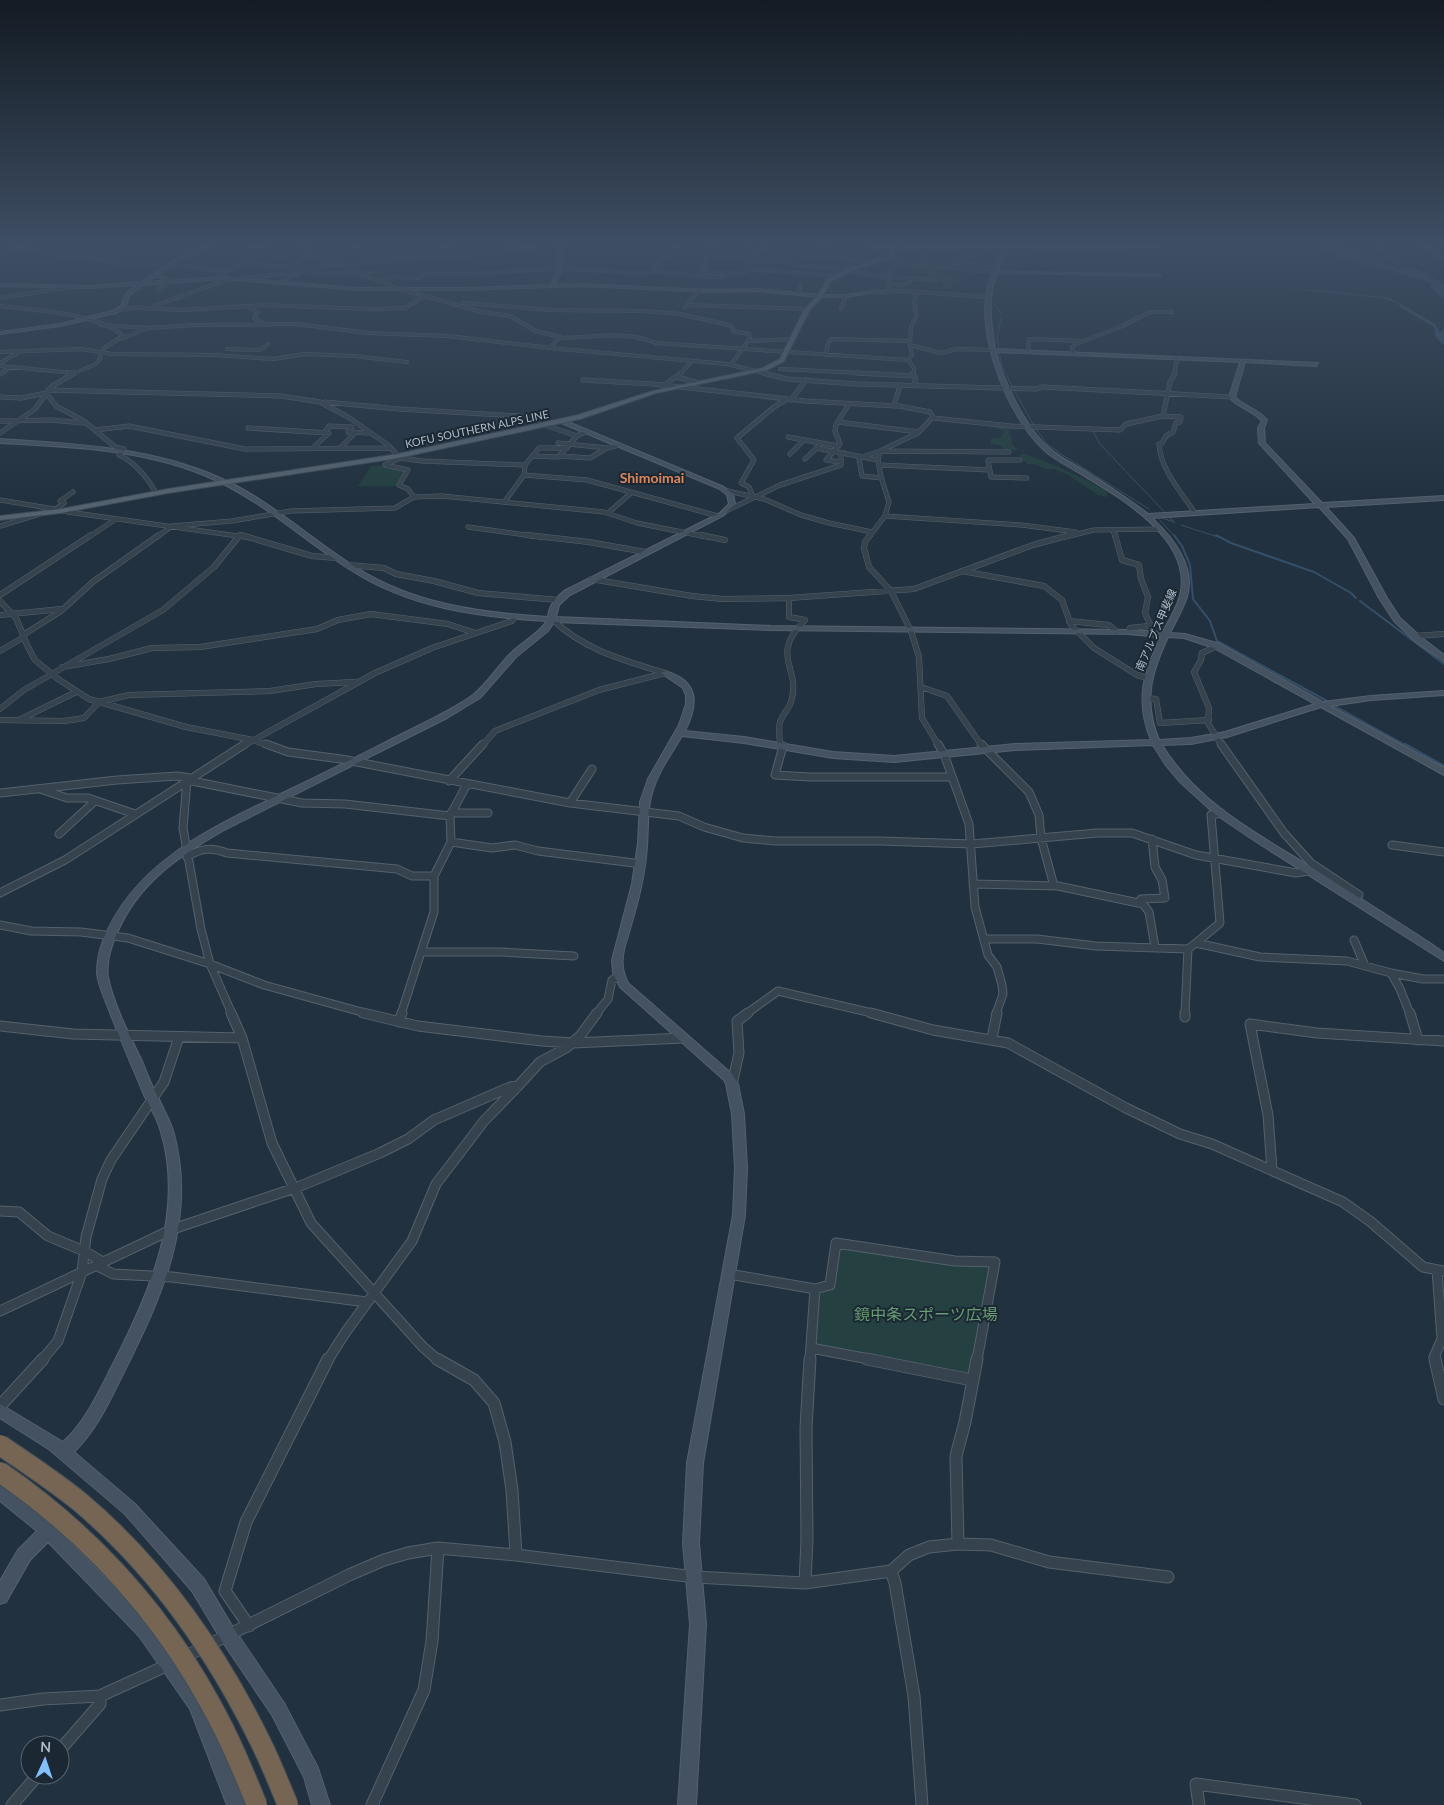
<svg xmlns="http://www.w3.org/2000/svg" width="1444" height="1805" font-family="Lato,'Noto Sans JP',sans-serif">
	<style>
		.green { fill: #244040 }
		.water { fill: #344f68 }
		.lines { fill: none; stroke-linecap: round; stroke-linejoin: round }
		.stream-far2 { stroke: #344f68; stroke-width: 1 }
		.stream-far1 { stroke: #344f68; stroke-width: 2 }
		.stream { stroke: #344f68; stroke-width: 2.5 }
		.street-far5-casing { stroke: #54616d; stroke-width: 4 }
		.street-far4-casing { stroke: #54616d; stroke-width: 5 }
		.street-far3-casing { stroke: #54616d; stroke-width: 6 }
		.street-far2-casing { stroke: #54616d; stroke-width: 9 }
		.street-far1-casing { stroke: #54616d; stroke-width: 11 }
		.street-casing { stroke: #54616d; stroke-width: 13 }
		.secondary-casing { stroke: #54616d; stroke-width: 2 }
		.primary-casing { stroke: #3f4c58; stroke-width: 2 }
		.street-far5 { stroke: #36434f; stroke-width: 3 }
		.street-far4 { stroke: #36434f; stroke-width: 4 }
		.street-far3 { stroke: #36434f; stroke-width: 5 }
		.street-far2 { stroke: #36434f; stroke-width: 7 }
		.street-far1 { stroke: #36434f; stroke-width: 9 }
		.street { stroke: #36434f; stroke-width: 11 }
		.secondary { fill: #445262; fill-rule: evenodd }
		.primary { fill: #54626f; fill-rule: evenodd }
		.highway-bridge-casing { stroke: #414e5a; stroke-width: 22; stroke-linecap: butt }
		.highway-bridge { stroke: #766553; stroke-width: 20 }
		.labels { text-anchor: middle; stroke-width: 4; stroke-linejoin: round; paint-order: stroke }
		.far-street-label { font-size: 11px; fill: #b2beca; stroke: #1b2834 }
		.far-quarter-label { font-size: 14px; font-weight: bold; fill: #dc875b; stroke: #1b2834 }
		.near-park-label { font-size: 16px; fill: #689d6f; stroke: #1b2834 }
	</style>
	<rect width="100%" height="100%" fill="#22313f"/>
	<path class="green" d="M910 265 932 267C937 274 949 274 956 280L952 282V289L943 288 942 286 945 284 919 269 908 267Z
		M986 425 1008 427 1013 445 1018 449 1015 451 1003 449 1002 446 991 444 990 440 992 438H1000L1005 431Z
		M1022 454C1036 456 1096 483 1107 492V497L1098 495 1067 474 1054 469H1045L1035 464H1027L1019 456Z
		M371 466H384L406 471 396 486H358Z
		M836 1243 994 1268 972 1380 811 1348 815 1289 830 1285Z"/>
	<path class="water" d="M1318 247H1345L1397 268 1419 273 1397 265 1377 247H1382L1401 260 1397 261 1402 266 1420 270 1444 284V300L1431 288V284L1424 280 1352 260Z
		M1290 289 1331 291 1391 298 1435 324 1440 333 1444 328V345L1436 338 1434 327 1403 309 1397 303 1381 298Z"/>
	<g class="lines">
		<path class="stream-far2" d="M994 303 1001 314
			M999 349 997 338 1001 318
			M999 351 1002 366 1013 388
			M1014 390 1034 426
			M1036 429 1047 444 1061 454 1149 509
			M1093 431 1100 444 1175 523
			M1162 518 1174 522
			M1160 520 1175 537
			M1181 525 1218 537"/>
		<path class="stream-far1" d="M1174 535 1182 546 1190 565 1193 599 1210 621 1217 641 1329 702
			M1216 535 1231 543 1314 572 1351 593 1356 598
			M1360 601 1444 664
			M1333 705 1407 746"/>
		<path class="stream" d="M1405 744 1444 766"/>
		<g class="street-far5-casing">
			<path id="street-far5" d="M14 247 121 263 181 265 226 272
				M247 247 272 250
				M301 247 333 262
				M677 247 664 256 652 271 714 277H724L726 273 743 274 748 270
				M750 247 749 249 872 262
				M765 247 759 253 747 256 745 262 746 269 838 276
				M824 247 830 251 829 258
				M868 247 893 249
				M893 249 1006 247
				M919 249 927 265
				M0 252 21 250
				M669 253 710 255
				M712 254 747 256
				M891 257 899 261 896 267 888 273 890 280 887 289 892 291
				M397 259 413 252 434 251 449 247
				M745 261H785L803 266 833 268 857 267
				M955 262 974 255 979 249
				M952 263 999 265
				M242 264 306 268
				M899 264 997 272
				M329 265 489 253 535 247
				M290 267 302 259
				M560 268 634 273 653 272
				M309 271 322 274 373 272
				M849 271 876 276 936 280
				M700 272 726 273
				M704 272 705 265H703L714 249 710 247
				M354 273 384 282 398 289
				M155 275 172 281
				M216 278 258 255H318
				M235 279C277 273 322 276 355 247
				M379 281 390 277 419 278 427 274H475L560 268
				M279 283 294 275H298
				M890 284 903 285 910 282 909 278
				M159 289 169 282
				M400 289 482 312 510 316 536 331 560 337 550 348 727 364 768 374
				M873 292 903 291 988 297
				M798 294 801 285
				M0 298 71 287
				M463 303 552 310 645 311 680 314 725 324 732 327 733 331 749 334 750 338 731 365
				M686 305 809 309
				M0 306C31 309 101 314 123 336L104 348 98 362 94 365 71 374
				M154 306 229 279
				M253 307 250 309 258 312 254 318 262 323
				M685 307 699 290
				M138 308 184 310 262 305 372 309 405 308 423 297
				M841 309 845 299 842 296
				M119 310 141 307
				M100 325 150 328 194 325 295 324 369 333 448 336 551 348
				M559 338C590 338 627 330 656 343L908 360 914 368V374
				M121 339 148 328
				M749 341 794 339
				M910 345 941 353 956 349 994 350
				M227 349 260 350 268 344
				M1028 351 1029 339 1081 341
				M0 352 81 349 112 354 215 355 273 359 305 354 354 356 407 362
				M1073 353 1072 347 1076 344 1118 328 1150 312H1172
				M826 355 827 346 831 339 910 341
				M908 360 912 355 910 345 911 326 916 317 914 300 916 297 913 292
				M0 363 19 352
				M0 366 74 373
				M780 369 883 374
				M0 374 11 367
				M680 374 691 362
				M1174 374 1177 358"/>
		</g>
		<g class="street-far4-casing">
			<path id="street-far4" d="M763 373 787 379 857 384 1036 389 1043 387 1232 397
				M856 373 915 376
				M0 374 2 373
				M677 377 699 383
				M583 380 653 384 806 401 896 406
				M664 385 681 373
				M913 386 916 379 913 373
				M48 390 281 396 320 402 348 417 388 445 400 458 385 465 408 470 399 485 408 489 414 497
				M0 397 21 398 46 393 56 406 84 421 115 447 124 449 119 455C136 463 147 477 156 493
				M791 400 806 380
				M325 402 399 409 519 416 533 418 539 426
				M1163 416 1181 417 1180 422 1176 423 1173 432 1166 436 1162 443 1159 444C1160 469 1182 493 1195 513
				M933 418 1011 426 1120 430 1126 424 1163 416 1170 382 1175 373
				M0 421 51 420 84 423
				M838 422 919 432
				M545 425 577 436
				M248 428 329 433 314 447
				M95 430 129 426 245 449 390 448
				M325 432 329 426 352 427 348 432 371 433
				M0 433 35 409 51 387 74 373
				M788 437 838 446
				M558 443 607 448
				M341 447 355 433
				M816 448 878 460
				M790 454 804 440
				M532 456 558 457 577 436 587 431
				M561 456 590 458 607 448 619 445
				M400 458 422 461 525 465
				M805 459 819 446
				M1020 460H988L991 477 1027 478
				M841 462 826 460 840 444 835 431 836 425 849 404
				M879 465 990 470
				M524 475 587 480 718 516
				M882 478 862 476 859 458 880 451 1009 452
				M728 491 764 499 801 515 829 523 872 532
				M753 497 749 487 741 483 754 460 737 438 774 407 787 399
				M0 500 54 509
				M505 501 524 475 525 465 539 448H567
				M53 511 64 503 60 501 73 492
				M61 511 245 537
				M726 511 780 485 841 465V455L844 453
				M608 513 631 493
				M885 516 1021 525 1076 532
				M0 526 40 514
				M468 527 540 537
				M1113 530 1115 537
				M89 537 116 519
				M157 537 172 526 232 521 291 511 395 508 414 497 442 496 604 512 637 523 707 537
				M239 537 240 535
				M869 537 885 516 889 502 881 477 878 460 880 451 918 433 933 417 930 412 894 405 900 386
				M1065 537 1094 530 1160 529"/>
		</g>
		<g class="street-far3-casing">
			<path id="street-far3" d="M241 535 312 556 337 558
				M527 535 589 542 645 552
				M701 535 725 540
				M870 535 865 542 864 548 869 567 891 591 911 631 919 657 922 718 939 746
				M1115 535 1122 560 1139 565 1141 579 1148 597 1145 613 1150 624 1149 626 1130 628 1128 632
				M347 565 384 568 396 574 434 581 478 593 558 600
				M962 571 1044 586 1062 600 1071 625 1094 648 1137 675 1148 678
				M591 579 692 596 723 599 789 598 914 589 1033 545 1070 535
				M0 595 91 535
				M0 601 16 618 28 647 35 660 58 679 89 699 186 727 253 740 269 746
				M0 615 62 609
				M552 619C584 650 623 660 665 673
				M1069 621 1109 625 1117 632
				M23 635 61 611 94 581 159 535
				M1414 636 1444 634
				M1217 646 1202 653 1201 660 1194 672 1209 708 1208 723 1222 746
				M0 651 24 637
				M62 667 109 659 152 648 200 647 317 629 338 620 371 614 448 624 475 633
				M921 687 947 696 982 746
				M1145 698 1156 699 1160 723 1209 720
				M0 709 24 690 163 610 214 567 240 535
				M21 719 76 692
				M0 720 64 721 84 718 99 702 129 695 270 691 316 684 354 682
				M243 746 375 673 432 648 512 621 515 617
				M482 746 495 731 599 690 665 673
				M780 746C780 738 778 729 780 722 782 715 789 709 791 702 802 667 768 657 805 620L789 617V598"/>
		</g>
		<g class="street-far2-casing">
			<path id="street-far2" d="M266 744 288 752 341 759 570 803 679 816 704 827 743 838 775 841H880L972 844 1097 833H1132L1196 855 1296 873 1308 871
				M938 744 944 754 969 824 975 907 988 955 997 967 1002 985 1003 994 996 1014
				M981 744 1029 792 1039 815 1041 838 1054 886
				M1221 744 1284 833 1311 863 1359 895 1352 898
				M783 746 775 775 810 777H952
				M449 781 483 744
				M43 790 67 798H88L135 814
				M0 793 117 780 177 776 190 778
				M570 803 592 769
				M451 813H488
				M59 834 95 801
				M451 842 492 848 515 845 538 851 642 864
				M1392 845 1444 852
				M187 857C201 848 211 847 227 853L397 869 412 876H434
				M973 884 1058 886 1143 904 1149 912 1155 947
				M0 893 65 860 245 744
				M1138 903 1141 899 1165 898 1162 880 1155 867 1152 839
				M0 925 31 931 81 932 128 938 210 964 264 985 369 1014
				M984 939H1037L1096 946 1188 949 1196 943 1260 957 1347 961 1391 973 1423 979H1444
				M1354 940 1365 966
				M1196 943 1220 923 1211 815 1221 813
				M421 952H501L574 956
				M1391 973 1400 989 1410 1014
				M232 1014 210 964 201 929 183 828 187 780 302 803 345 804 450 816
				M401 1014 434 912V876L451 842 450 816 467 784
				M596 1014 608 999 612 980 618 977
				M746 1014 778 991 876 1014
				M1185 1014 1188 949"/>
		</g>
		<g class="street-far1-casing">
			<path id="street-far1" d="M231 1013 242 1038 272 1143 311 1223 423 1347 438 1360
				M363 1013 418 1026 542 1041 573 1043 684 1038
				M871 1013 933 1030 1008 1043 1126 1108 1180 1134 1212 1144 1343 1202 1371 1222 1423 1267 1444 1271
				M1410 1013 1418 1040
				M1185 1017V1013
				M399 1022 402 1013
				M0 1026 73 1034 242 1038
				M992 1038 997 1013
				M732 1084 739 1053 737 1021 748 1013
				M1272 1170 1268 1115 1250 1024 1317 1033 1444 1041
				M0 1211 19 1212 48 1236 84 1251 103 1262
				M96 1265 113 1274 172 1277 367 1302
				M729 1274 815 1289 830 1285 836 1243 955 1261 995 1262 977 1360
				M0 1311 173 1229 298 1187 380 1153 408 1139 434 1120 510 1087 518 1086 540 1062 566 1048 580 1036 597 1013
				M811 1348 874 1360
				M42 1360 58 1341 82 1272 86 1237 102 1179 111 1160 164 1082 179 1037
				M328 1360 345 1333 412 1241 436 1184 484 1121 518 1086
				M810 1360 815 1289
				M1435 1360 1434 1357 1442 1339 1437 1270"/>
		</g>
		<g class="street-casing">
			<path id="street" d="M437 1359 474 1380 494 1403 505 1442 512 1490 516 1555
				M867 1359 972 1380
				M1435 1359 1444 1399
				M0 1406 43 1359
				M958 1544 956 1456 965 1422 977 1359
				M891 1571 895 1583 914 1696 922 1805
				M805 1583 807 1539 806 1428 810 1359
				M249 1626 225 1591 246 1522 328 1359
				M184 1657 349 1575 384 1560 408 1553 438 1548 516 1555 695 1577 805 1583 891 1571 909 1555 929 1547 958 1544 991 1545 1049 1562 1168 1577
				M0 1705 43 1699 100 1696 170 1664
				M60 1750 100 1704V1696
				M12 1805 38 1775
				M372 1805 424 1690 432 1641 438 1548
				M1199 1805 1196 1784 1355 1805"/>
		</g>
		<g class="secondary-casing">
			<path id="secondary" d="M204 247H210L176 262 147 282 222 277 358 288H465L551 285 558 268V247H562V268L556 285 580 284 710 290 758 289 820 295H847L873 291 875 292 847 297H820L758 291 710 292 580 286 465 290H358L222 279 143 285 130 295 125 308 116 313 60 326 0 334V332L60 324 112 311 121 306 126 293 137 285 90 288 0 286V284L90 286 141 282 174 260Z
				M1004 247H1008L998 271 1161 275 1159 276 997 273C987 297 991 323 995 349L1318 363 1316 366 1245 362 1235 397C1244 407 1258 409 1267 420L1264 428 1265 443 1322 503 1444 496V500L1326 507 1354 538 1387 598 1400 618 1422 638 1444 655V661L1416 642 1394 621 1379 598 1348 539 1319 507 1152 518C1173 538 1196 566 1187 597 1183 609 1176 621 1170 633L1185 634 1220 644 1323 702 1371 696 1444 691V695L1371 700 1330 706 1444 768V775L1321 707 1227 737 1191 744 1162 745C1195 799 1248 829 1301 861 1344 888 1387 915 1430 943L1444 953V961L1255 841 1215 814 1180 782 1165 764 1153 745 1015 750 894 762 833 758 744 743 682 736C671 754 658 772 652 793 646 813 649 836 646 857 643 886 635 912 627 939 622 954 620 968 628 983L732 1074 738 1084 744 1114 747 1168 745 1215 703 1463 699 1543 706 1624 696 1805H678L690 1624 683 1543 687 1463 733 1215 735 1168 732 1114 726 1084 724 1080 620 987 613 973 612 960 632 884 638 843 640 802 648 779 679 725 686 704V695L683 688 661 673 665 671C699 681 699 703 685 731L744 737 833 752 894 756 1015 744 1151 740C1135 701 1143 673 1161 637L1128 634 771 630 554 622 548 631 516 657 480 698 447 718 224 830C178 857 138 883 117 933 111 946 106 962 108 977 113 1003 130 1037 142 1061 147 1074 152 1087 159 1099 164 1111 171 1122 174 1134 197 1220 162 1296 124 1372 110 1400 97 1430 74 1452L135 1504 204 1579 234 1629 284 1703 318 1768 330 1805H312L304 1777 272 1715 222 1641 192 1591 125 1514 50 1450 0 1418V1404L63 1442C86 1421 99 1391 113 1364 150 1292 185 1213 161 1132 158 1120 151 1108 145 1097 133 1068 120 1039 109 1010 105 999 98 986 97 973 97 963 99 951 103 941 134 860 218 825 291 789 331 770 370 750 410 730 431 719 454 709 473 695 487 684 497 667 510 654 521 643 537 635 547 621 479 617 409 608 351 570 305 541 265 503 215 480 149 449 72 447 0 443V439C74 444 150 447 218 477 269 499 310 539 357 568 414 604 481 613 548 617 549 605 556 598 564 591L720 513 729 504 727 495 720 489 559 422 558 421 561 419 724 487 733 494 735 504 724 515 570 595 559 605 556 617 771 626 1128 630 1163 632C1169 619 1179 606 1181 591 1190 537 1119 497 1081 474 1068 466 1053 459 1043 449 1007 415 978 338 987 289 990 275 998 261 1004 247ZM996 352 1240 362 1229 397C1238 408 1253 410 1262 421L1258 428 1259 443 1315 504 1148 514C1129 499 1108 486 1088 473 1075 465 1060 458 1049 448 1027 430 1002 379 996 352ZM1168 637 1184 638 1214 648 1315 704 1225 732 1191 738 1159 740C1143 702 1151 673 1168 637Z
				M1422 247H1427L1444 256V259Z
				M0 1485 5 1487 51 1523 151 1624 203 1698 245 1805H227L190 1709 139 1636 48 1542 30 1560 6 1602 0 1604V1581L18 1550 37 1531 0 1501Z"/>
		</g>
		<g class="primary-casing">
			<path id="primary" d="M891 247H895L894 257 859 268 831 281 822 297 809 311 784 361 767 370 656 393 580 419 398 458 168 493 61 513 0 520V516L61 509 168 489 398 454 578 415 653 391 763 368 780 359 804 310 818 295 827 279 855 266 890 255Z
				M1003 247H1159L1074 250Z"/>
		</g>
		<use href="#street-far5" class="street-far5"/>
		<use href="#street-far4" class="street-far4"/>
		<use href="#street-far3" class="street-far3"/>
		<use href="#street-far2" class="street-far2"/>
		<use href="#street-far1" class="street-far1"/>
		<use href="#street" class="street"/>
		<use href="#secondary" class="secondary"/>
		<use href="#primary" class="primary"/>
		<g class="highway-bridge-casing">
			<path id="highway-bridge" d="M0 1445C27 1463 54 1481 80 1502 157 1567 217 1653 261 1743 271 1763 279 1784 288 1805
				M0 1472C88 1533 160 1611 211 1705 229 1737 243 1771 257 1805"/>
		</g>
		<use href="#highway-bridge" class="highway-bridge"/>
	</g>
	<linearGradient id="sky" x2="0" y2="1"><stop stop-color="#131b23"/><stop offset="0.49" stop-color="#3e4e63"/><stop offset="1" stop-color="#3e4e63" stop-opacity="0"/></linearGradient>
	<rect width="1444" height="500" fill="url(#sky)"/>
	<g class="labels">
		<g class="far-street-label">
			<text transform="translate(477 429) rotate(-12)" y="4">KOFU SOUTHERN ALPS LINE</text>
			<text transform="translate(1156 630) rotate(-67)" y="4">南アルプス甲斐線</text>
		</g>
		<g class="far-quarter-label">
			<text x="652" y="483">Shimoimai</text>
		</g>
		<g class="near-park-label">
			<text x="926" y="1320">鏡中条スポーツ広場</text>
		</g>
	</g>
	<g transform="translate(45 1760) rotate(3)"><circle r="24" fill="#1b2834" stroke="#576470"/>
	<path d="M0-4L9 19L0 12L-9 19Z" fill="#82bfff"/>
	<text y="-8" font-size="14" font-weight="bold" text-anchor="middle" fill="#b2beca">N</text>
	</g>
</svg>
